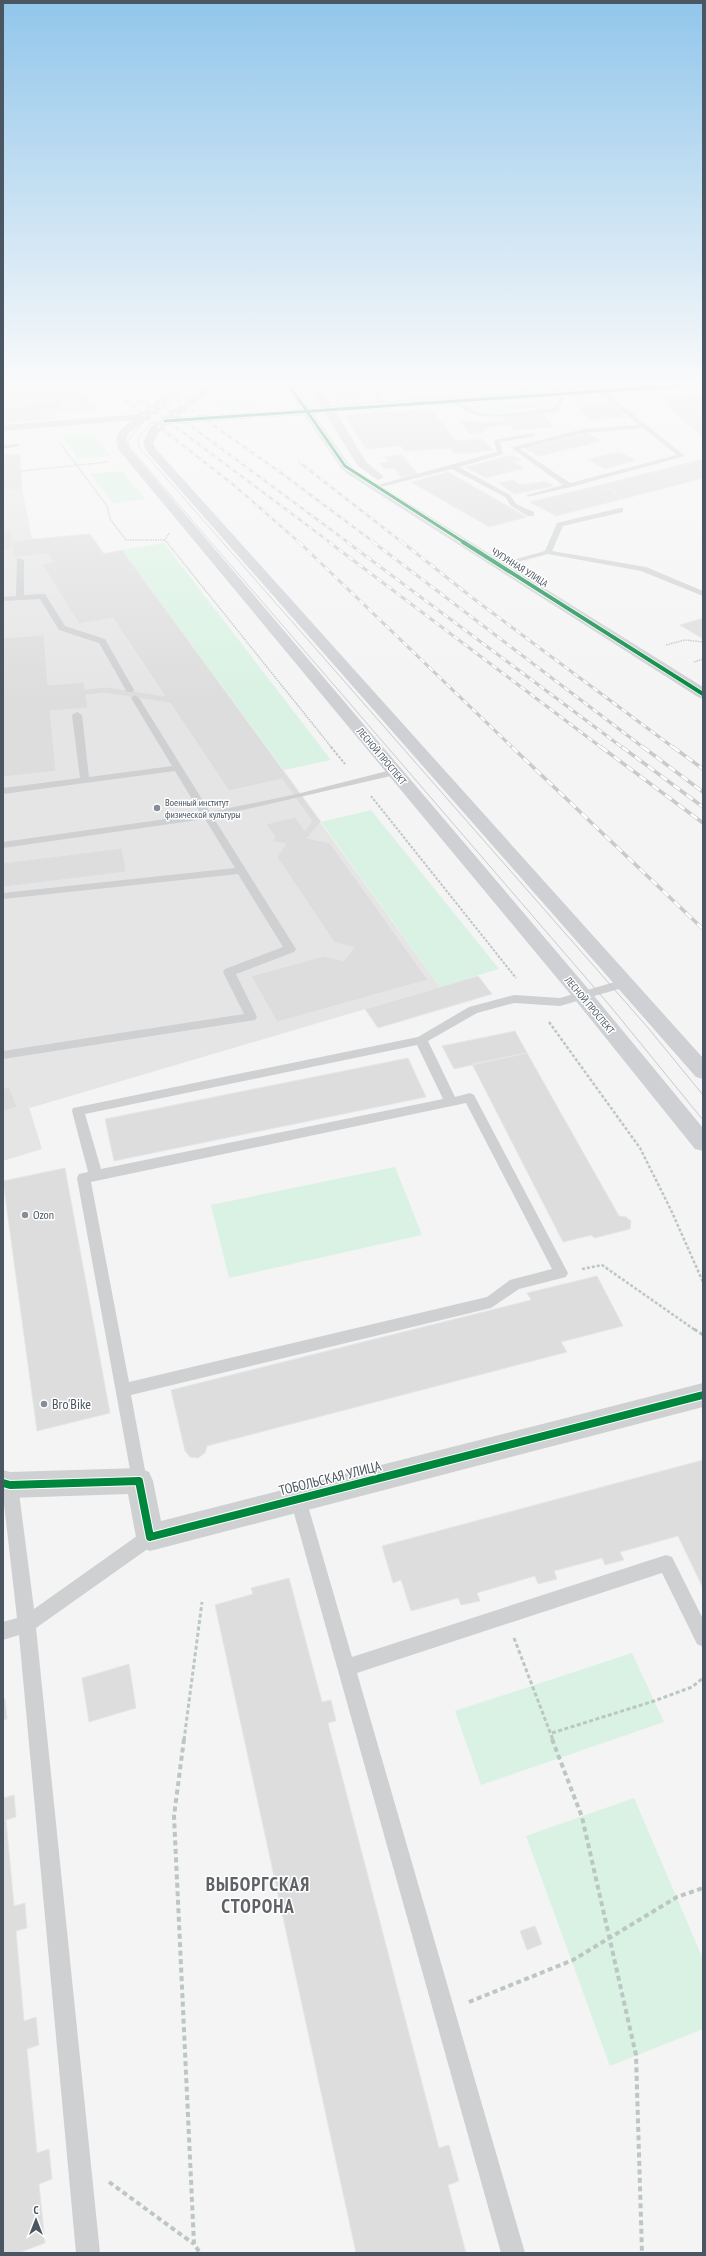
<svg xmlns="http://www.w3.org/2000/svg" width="706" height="2256" font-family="'PT Sans Narrow',sans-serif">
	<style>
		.education { fill: #e6e5e6 }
		.green { fill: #d9f2e3 }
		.building { fill: #ddddde; stroke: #e5e6e7 }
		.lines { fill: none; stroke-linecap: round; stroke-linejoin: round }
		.path-far4 { stroke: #bcc7c4; stroke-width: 1.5; stroke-dasharray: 1.5 1; stroke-linecap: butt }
		.path-far3 { stroke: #bcc7c4; stroke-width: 2; stroke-dasharray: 2.5 1.5; stroke-linecap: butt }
		.path-far2 { stroke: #bcc7c4; stroke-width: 2.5; stroke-dasharray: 3 2; stroke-linecap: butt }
		.path-far1 { stroke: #bcc7c4; stroke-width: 3; stroke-dasharray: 4 2.5; stroke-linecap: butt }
		.path { stroke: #bcc7c4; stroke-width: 4; stroke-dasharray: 5 3.5; stroke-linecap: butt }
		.lane { fill: #ced0d2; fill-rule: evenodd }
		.street { fill: #ced0d2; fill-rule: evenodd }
		.secondary { fill: #ced0d4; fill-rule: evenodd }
		.tram { stroke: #c9cacc; stroke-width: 1 }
		.rail-far2-casing { stroke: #c9cacc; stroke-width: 2.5 }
		.rail-far1-casing { stroke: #c9cacc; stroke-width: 3 }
		.rail-casing { stroke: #c9cacc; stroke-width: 3.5 }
		.rail-far2 { stroke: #fff; stroke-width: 1.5; stroke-dasharray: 4.5; stroke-linecap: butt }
		.rail-far1 { stroke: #fff; stroke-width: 2; stroke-dasharray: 6; stroke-linecap: butt }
		.rail { stroke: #fff; stroke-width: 2.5; stroke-dasharray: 8; stroke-linecap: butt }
		.cycleway-far2-casing { stroke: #fff; stroke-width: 4.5 }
		.cycleway-far1-casing { stroke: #fff; stroke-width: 5.5 }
		.cycleway-casing { stroke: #fff; stroke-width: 10 }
		.cycleway-far2 { stroke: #00873e; stroke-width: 3 }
		.cycleway-far1 { stroke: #00873e; stroke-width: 4 }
		.cycleway { stroke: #00873e; stroke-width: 8 }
		.poi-dot { fill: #868d94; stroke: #fff; stroke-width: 1.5 }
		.labels { text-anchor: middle; stroke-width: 3; stroke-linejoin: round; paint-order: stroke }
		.far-street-label { font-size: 10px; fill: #4a5661; stroke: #fff }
		.far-poi-label { font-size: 10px; fill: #4a5661; stroke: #fff; text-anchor: start }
		.poi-label { font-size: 12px; fill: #4a5661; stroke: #fff; text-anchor: start }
		.near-poi-label { font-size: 14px; fill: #4a5661; stroke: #fff; text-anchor: start }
		.near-street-label { font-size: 14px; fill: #4a5661; stroke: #fff }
		.near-district-label { font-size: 19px; font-weight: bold; letter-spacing: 1px; fill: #5f6368; stroke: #fff }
	</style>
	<rect width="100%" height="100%" fill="#f4f4f4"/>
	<path class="education" d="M3 381H70L103 409 55 414 56 419 3 423Z
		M22 489 32 539 90 534 104 553 122 550 440 987 30 1108 28 1104 42 1149 3 1161V490Z"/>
	<path class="green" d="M238 381H274L286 403 209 408Z
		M386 381H506L511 387 383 396 382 394 394 389Z
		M603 381 546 387 542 382Z
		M703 388V392L615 399 611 395Z
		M550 400 547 409 537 412 534 408 509 410 511 413C496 414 485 413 472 406Z
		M81 433 94 435 111 456 78 459 61 435Z
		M122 471 145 499 113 503 90 474Z
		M164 543 331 760 284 770 122 550Z
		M371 810 499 969 440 987 321 822Z
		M395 1167 422 1235 229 1278 211 1205Z
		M632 1653 664 1722 481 1785 455 1711Z
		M634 1798 703 1959V2029L610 2066 526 1836Z"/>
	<path class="building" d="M54 381H64L97 408 44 413V410L86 407Z
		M354 381 358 388 365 387 367 390 361 391 366 398 334 400 323 383Z
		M18 385 19 396 3 397V386Z
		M703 395V415L681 396Z
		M681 396 703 415V438L658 398Z
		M585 398 588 403 610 401 626 417 589 420 573 399Z
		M431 409 456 441 468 440 478 452 454 454 450 448 404 451 401 446 366 449 344 415Z
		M44 410V419L3 422V413Z
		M541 413 554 427 514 430 510 425 488 427 483 432 470 434 459 420 485 423 505 421 501 416Z
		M587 433 602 441 539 456 524 448Z
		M482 439 493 450 478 452 468 440Z
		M619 452 636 460 605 469 588 459Z
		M20 454 22 489 3 490V455Z
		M402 455 419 475 401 477 394 468 384 469 379 463 389 462 385 457Z
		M512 455 522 460 513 462 525 468 486 478 465 467Z
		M703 459V478L623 499 612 493 616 492 600 485Z
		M448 472 527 517 489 527 411 482Z
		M513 480 521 485 545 481 554 486 514 494 499 483Z
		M600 485 616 492 612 493 623 499 556 516 530 502Z
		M11 530 13 549 3 550V531Z
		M90 534 104 554 122 550 321 822 307 838 330 843 428 980 277 1022 251 976 324 956 344 961 354 948 334 942 277 857 286 844 272 841 275 837 266 824 295 817 305 831 312 821 282 779 229 791 170 703 104 693 86 695 88 708 50 711 56 771 3 777V638L44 635 48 685 84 682 85 689 108 687 165 696 113 618 79 624 42 564 53 562 48 554 13 557 12 541Z
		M703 618V639L680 625Z
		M122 848 126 872 4 887 3 863Z
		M478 976 492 994 378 1028 365 1009Z
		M515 1031 527 1053 454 1069 442 1046Z
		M527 1053 619 1216 626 1217 631 1221 630 1229 594 1238 592 1235 563 1242 472 1064Z
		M408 1058 426 1097 114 1161 105 1119Z
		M9 1087 17 1107 3 1111V1089Z
		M65 1168 110 1413 37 1431 3 1181Z
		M597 1276 623 1326 561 1342 567 1352 207 1446 205 1453 198 1458 190 1457 185 1451 171 1390 531 1300 527 1293Z
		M703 1460V1588L678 1536 620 1552 624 1560 605 1565 602 1558 554 1571 557 1579 538 1584 535 1576 477 1593 480 1601 461 1605 458 1598 411 1611 401 1580 393 1583 382 1546Z
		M289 1578 322 1702 331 1700 336 1721 328 1723 439 2148 449 2145 459 2181 448 2185 466 2253H356L215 1605 253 1594 251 1588Z
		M129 1664 136 1708 89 1722 82 1678Z
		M3 1699H5L7 1719 3 1720Z
		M3 1789 4 1798 14 1795 16 1817 6 1820 14 1906 25 1903 26 1917 27 1928 16 1931 24 2021 36 2017 39 2045 27 2049 37 2153 49 2149 52 2179 39 2184 45 2243 18 2253H3Z
		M535 1926 542 1944 527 1950 520 1931Z"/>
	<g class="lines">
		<path class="path-far4" d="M394 384 401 381
			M60 443 107 506 110 519 126 540H165
			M21 471 108 462
			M169 533 165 540 332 748
			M666 645 685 640 703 642
			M694 662 703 659"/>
		<path class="path-far3" d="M331 747 345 764
			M371 796 516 978"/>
		<path class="path-far2" d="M549 1022 640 1148 671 1210 703 1282
			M582 1269 602 1265 695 1330"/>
		<path class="path-far1" d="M694 1329 703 1335
			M514 1638 553 1740
			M552 1733 654 1701 692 1687 703 1678
			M184 1740 202 1602"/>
		<path class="path" d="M184 1739 174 1816 194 2244 200 2253
			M552 1739 582 1817 636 2055 642 2253
			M469 2002 573 1960 677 1897 703 1888
			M109 2182 194 2244"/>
		<path class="lane" d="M42 381H49L65 395 54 408 3 413V409L50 405 59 395Z
			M364 381H370L388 407H384Z
			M619 381H626L633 389 628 390Z
			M599 390H603L685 456 571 487 527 497V495L563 485 513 449V447L583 429 639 425 599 392ZM643 428 677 455 570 483 520 449 583 433Z
			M561 392 566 393 558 411C547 414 536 414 524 415 496 417 467 422 448 396L453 395C477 425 521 411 554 408Z
			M534 433 536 436 500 442 503 454 459 467 510 495 516 504 534 512V516H528L511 506 505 497 452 469 373 489 370 487 497 452 494 440Z
			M3 445 17 444 20 446 3 449Z
			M620 508H623V512L563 526 552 551 646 567 703 591V596L641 571 548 554 498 567 494 565 545 551 557 523Z
			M17 558 24 560V595L45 594 65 626 105 639 134 690 133 692H127L99 643 59 630 40 599 3 601V597L16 596Z
			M135 695 139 698 210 812 297 794 395 769 400 772 395 775 213 817 296 949 294 952 236 974 257 1017 255 1020 3 1059V1051L244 1014 223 972 225 969 283 947 238 874 3 899V893L235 868 205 819 3 848V842L201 814 175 771 3 794V788L80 778 72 715 77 712 82 715 89 777 172 766 131 698Z
			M625 979 629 980 631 983 629 986 560 1006 514 1003 477 1013 428 1041 455 1097 470 1093 474 1095 568 1273 566 1277 519 1289 491 1308 131 1395 147 1481 145 1486 139 1489 133 1486 77 1178 79 1174 88 1172 72 1111 73 1108 418 1037 469 1007 514 995 560 998ZM417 1045 443 1099 101 1169 85 1114ZM466 1103 552 1269 510 1280 487 1297 129 1382 91 1182Z
			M10 1477 16 1480 18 1485 34 1609 144 1531 150 1529 156 1531 158 1537 156 1543 36 1628 100 2253H76L19 1635 3 1640V1622L17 1618 3 1495V1482Z
			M298 1491 304 1494 306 1499 352 1657 666 1555 672 1557 703 1619V1647L697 1644 662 1573 357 1673 525 2253H501L290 1499 292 1494Z"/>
		<path class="street" d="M303 381 287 385 282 382 283 381Z
			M508 381H519L532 396 531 398H523Z
			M142 414 146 415V419L3 431V425Z
			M703 1383V1407L150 1551 140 1547 136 1537 128 1494 10 1498 3 1496V1470L10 1472 139 1468 149 1472 153 1481 161 1521Z"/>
		<path class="secondary" d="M183 381H195L129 433 126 438 129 448 590 991 703 1128V1151L695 1149 576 1001 118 449 116 438 121 429Z
			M210 381H222L178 417 300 409 281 381H291L310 408 322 407 306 381H316L332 406 703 381V387L336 412 366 462 384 477 378 480 358 466 325 413 314 414 349 464 357 471 703 687V699L698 697 349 475 341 468 304 415 169 424 158 433 153 443 156 449 703 1058V1079L696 1077 147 452 143 443 149 429Z"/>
		<path class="tram" d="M198 381 143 422 128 441 130 448 611 1007 703 1120
			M295 381 304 397 320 405
			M302 381C314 399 328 404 349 404L685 381
			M195 390 207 381
			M155 420 138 437 139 447 649 1029 703 1095"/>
		<g class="rail-far2-casing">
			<path id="rail-far2" d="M100 381 235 486 300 543
				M114 381 331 543
				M130 381 349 543
				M151 381 284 475 375 543
				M299 462 403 543"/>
		</g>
		<g class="rail-far1-casing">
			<path id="rail-far1" d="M299 542 513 748
				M329 542 602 748
				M347 542 623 748
				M373 542 644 748
				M402 542 474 599 674 748"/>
		</g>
		<g class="rail-casing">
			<path id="rail" d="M512 747 703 929
				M601 747 703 823
				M622 747 703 807
				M643 747 703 792
				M673 747 703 769"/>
		</g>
		<use href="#rail-far2" class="rail-far2"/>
		<use href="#rail-far1" class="rail-far1"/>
		<use href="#rail" class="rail"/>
		<g class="cycleway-far2-casing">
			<path id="cycleway-far2" d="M286 381 345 466 465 543
				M165 421 703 384"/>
		</g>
		<g class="cycleway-far1-casing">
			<path id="cycleway-far1" d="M463 542 703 694"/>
		</g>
		<g class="cycleway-casing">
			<path id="cycleway" d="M3 1483 10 1485 139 1481 150 1537 703 1395"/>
		</g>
		<use href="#cycleway-far2" class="cycleway-far2"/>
		<use href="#cycleway-far1" class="cycleway-far1"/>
		<use href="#cycleway" class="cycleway"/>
	</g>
	<linearGradient id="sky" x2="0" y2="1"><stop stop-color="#91c6eb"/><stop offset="0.55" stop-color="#fafafa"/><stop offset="1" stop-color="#fafafa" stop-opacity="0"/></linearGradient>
	<rect width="706" height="697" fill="url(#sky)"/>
	<g class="poi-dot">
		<circle cx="157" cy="808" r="4"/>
		<circle cx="25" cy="1215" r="4"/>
		<circle cx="44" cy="1404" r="4"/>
	</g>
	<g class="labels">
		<g class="far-street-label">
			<text transform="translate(520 567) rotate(32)" y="4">ЧУГУННАЯ УЛИЦА</text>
			<text transform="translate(382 756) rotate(50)" y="4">ЛЕСНОЙ ПРОСПЕКТ</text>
			<text transform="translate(590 1005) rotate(50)" y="4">ЛЕСНОЙ ПРОСПЕКТ</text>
		</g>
		<g class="far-poi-label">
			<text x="165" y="806">Военный институт<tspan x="165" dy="12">физической культуры</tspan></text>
		</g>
		<g class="poi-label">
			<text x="33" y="1219">Ozon</text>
		</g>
		<g class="near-poi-label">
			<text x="52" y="1409">Bro'Bike</text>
		</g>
		<g class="near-street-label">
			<text transform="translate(330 1478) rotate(-14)" y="5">ТОБОЛЬСКАЯ УЛИЦА</text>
		</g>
		<g class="near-district-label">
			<text x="258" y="1891">ВЫБОРГСКАЯ<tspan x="258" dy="22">СТОРОНА</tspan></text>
		</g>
	</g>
	<rect width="706" height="2256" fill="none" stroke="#4a5661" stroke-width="8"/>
	<g transform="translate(36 2220)" stroke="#ffffff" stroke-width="3" paint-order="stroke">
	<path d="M0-3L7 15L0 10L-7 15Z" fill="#4a5661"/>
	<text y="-6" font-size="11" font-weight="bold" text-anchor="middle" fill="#4a5661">С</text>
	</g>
</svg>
